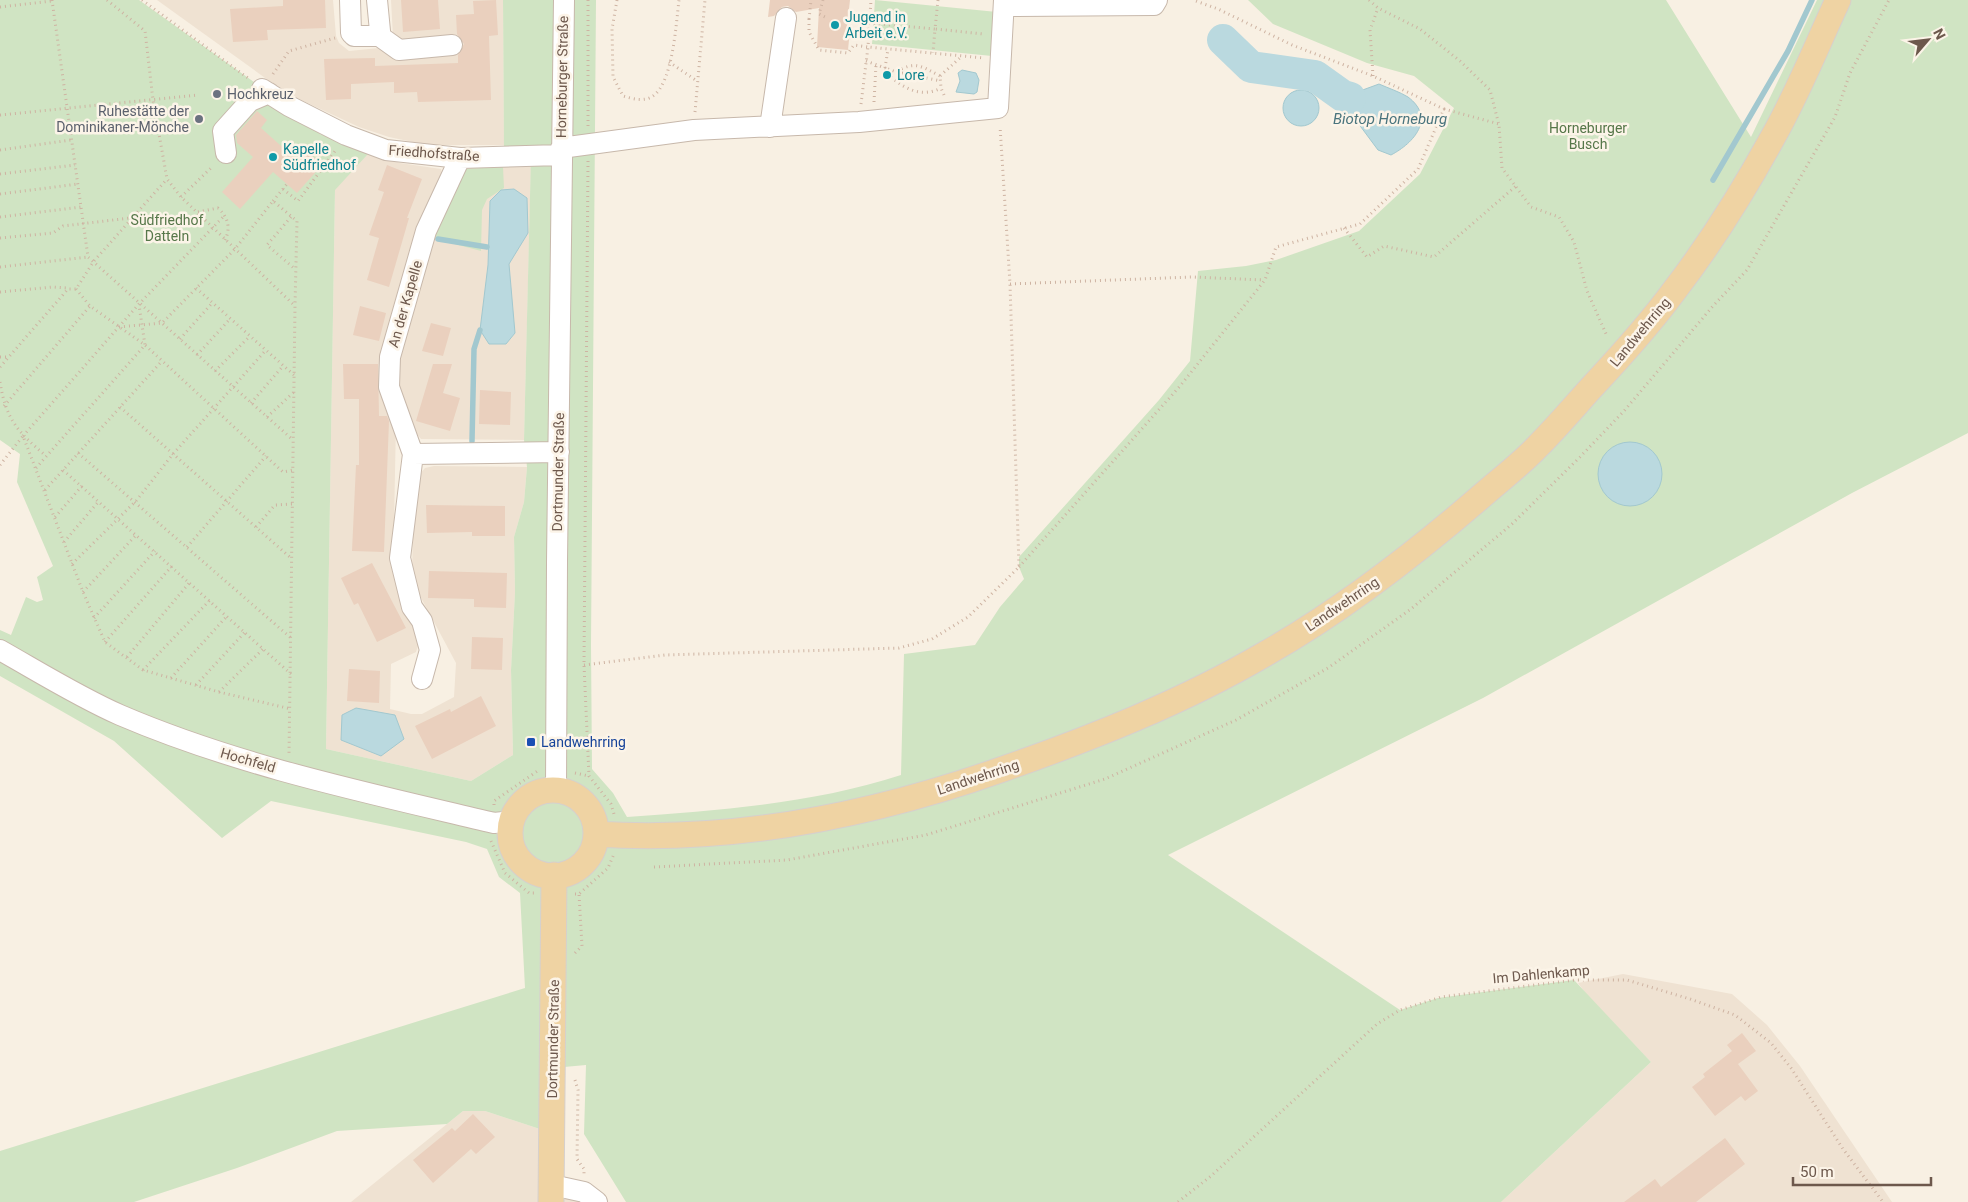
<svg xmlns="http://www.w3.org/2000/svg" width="1968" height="1202" font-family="Roboto,sans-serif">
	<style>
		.residential { fill: #efe2d2 }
		.green { fill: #d0e4c3 }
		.water { fill: #bad9df; stroke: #a2c8cf }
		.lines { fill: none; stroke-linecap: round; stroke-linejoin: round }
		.stream { stroke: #a2c8cf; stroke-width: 5.5 }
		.river { stroke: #bad9df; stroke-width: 32 }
		.building { fill: #ead0be }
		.minor-casing { stroke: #c7b8ab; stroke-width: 22 }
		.major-casing { stroke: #d6d0cd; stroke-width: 27 }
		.path { stroke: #ceb3a2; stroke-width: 3; stroke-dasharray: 1 4; stroke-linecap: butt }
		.minor { stroke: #fff; stroke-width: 20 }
		.major { stroke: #efd3a3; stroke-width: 25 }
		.culture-dot { fill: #0f9aa8; stroke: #fcf4e8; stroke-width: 2 }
		.worship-dot { fill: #6b7280; stroke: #fcf4e8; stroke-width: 2 }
		.transit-dot { fill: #1a4fb4; stroke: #fcf4e8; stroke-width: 2 }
		.labels { text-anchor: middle; stroke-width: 5; stroke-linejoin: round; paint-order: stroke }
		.culture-label { font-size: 14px; fill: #0d838f; stroke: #fcf4e8; text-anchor: start }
		.street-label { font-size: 14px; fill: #6d584c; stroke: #fcf4e8 }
		.worship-label { font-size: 14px; fill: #5b616d; stroke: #fcf4e8; text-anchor: start }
		.park-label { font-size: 14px; fill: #567749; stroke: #fcf4e8 }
		.transit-label { font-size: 14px; fill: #164399; stroke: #fcf4e8; text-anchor: start }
		.water-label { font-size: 15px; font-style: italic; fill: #4a747d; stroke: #fcf4e8 }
	</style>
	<rect width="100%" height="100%" fill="#f8f0e3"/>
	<path class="residential" d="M157 0H333L336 36 339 43 349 51 379 48 393 37 391 0H503L504 145H427L389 137 359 127 286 93Z
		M369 153 400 163 441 169 443 178 383 356 396 423 393 572 398 592 418 631V646L416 652 391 664 390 709 411 714H422L454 697 456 663 419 594 412 574 414 487 418 476 425 468 434 466 527 467 524 502 514 537 515 592 511 670 513 755 471 781 326 749 335 189Z
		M531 165 524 440 421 439 408 423 395 372 432 238 462 169Z
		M1623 974 1732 994 1767 1025 1800 1066 1892 1202H1501L1651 1062 1587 995 1578 983Z
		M463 1111H485L552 1133V1185L592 1202H351Z"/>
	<path class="green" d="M0 0H139L289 107 320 134 369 153 335 190 326 749 471 781 513 755 511 670 515 592 514 537 524 502 527 467 524 440 531 155 504 156 503 0H596L591 645 592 769 613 793 627 817C720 810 812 804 901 775L904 654 975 645 1000 607 1024 579 1019 567V557L1159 400 1190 361 1198 271 1246 266 1276 260 1359 231 1420 174 1454 108 1414 76 1367 63 1273 24 1248 0H1666L1751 137 1817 0H1968V433L1852 493 1483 698 1168 855 1400 1010 1438 998 1574 980 1651 1062 1501 1202H626L584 1134 586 1065 553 1068 552 1133 485 1111H463L447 1124 337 1131 237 1168 134 1202H0V1151L525 988 520 893 499 877 487 849 466 842 271 801 222 838 114 741 0 676V630L11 635 26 597 37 602 43 600 37 577 53 566 17 482 20 454 0 440Z
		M875 0 997 12 992 56 872 44Z
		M503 167 504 188 487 199 482 210 481 251 432 238 462 169Z"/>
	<path class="water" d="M962 70 976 73 979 80 977 92 974 94 956 92 960 81 958 73Z
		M1379 84C1388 88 1400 92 1408 97 1436 118 1414 143 1391 155L1378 150 1355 119 1349 95Z
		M1283 108a18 18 0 1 1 36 0a18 18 0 1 1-36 0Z
		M514 189 527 198 528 233 509 264 515 333 506 344H489L480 330 488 265 490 201 501 190Z
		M1598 474a32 32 0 1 1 64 0a32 32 0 1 1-64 0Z
		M356 708 395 715 404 739 381 756 341 740 342 715Z"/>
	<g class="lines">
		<path class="stream" d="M1713 180 1788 51 1812 0
			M438 239 487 247
			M472 441 474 349 480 330"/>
		<path class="river" d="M1223 40 1251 67 1315 76 1343 96 1350 98"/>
	</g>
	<path class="building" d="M283 0H325L326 28 267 30 268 40 233 42 230 9 283 6Z
		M401 0H438L440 29 403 32Z
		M496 0 498 35 489 36 491 100 418 102 417 92 394 93V82L351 84V99L326 100 324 59 375 58V66L458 63V55L464 44 457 34 456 15 474 14 473 1Z
		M770 0H820V3V0H850L847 27 850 30 848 50 817 47 819 8 796 12 788 6 782 7 774 16 768 17Z
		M257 111 267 120 261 128 299 162 308 152 322 165 297 193 273 172 240 209 222 192 253 157 237 143 236 135Z
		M387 165 422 179 407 218H409L389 287 367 280 379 238 369 235 384 192 378 190Z
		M360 306 386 313 379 341 353 335Z
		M431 323 451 328 443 356 422 351Z
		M343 364H378L379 416H387L389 421 384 552 352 551 356 465H359V399H344Z
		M433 364H452L443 393 460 398 450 431 416 421Z
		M480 390 511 392 510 425 479 424Z
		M426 505 505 506V536H472V532L427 533Z
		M372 563 406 628 377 642 358 603 354 605 341 578Z
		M429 571 507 573 506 608 474 607V599L428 598Z
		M472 637 503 638 502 670 471 669Z
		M349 669 380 671 379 703 347 701Z
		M481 696 496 726 432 759 415 726 450 709 451 712Z
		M1742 1033 1756 1051 1738 1064 1758 1091 1745 1101 1741 1096 1715 1116 1692 1087 1705 1077 1703 1074 1732 1051 1727 1045Z
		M473 1114 495 1137 476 1154 471 1149 433 1183 413 1160 452 1128 455 1131Z
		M1725 1138 1745 1164 1696 1202H1624L1655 1179 1661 1187Z"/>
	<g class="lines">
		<g class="minor-casing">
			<path id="minor" d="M350 0 351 33 354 36H375L380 31 377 0
				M1004 6 1154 5 1157 0
				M378 35 399 50 452 45
				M262 89 289 106 346 135 386 150 460 158 561 155
				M770 127 786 18
				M561 148 694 130 859 122 998 108 1004 0
				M226 153 223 131 250 101 269 93
				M413 454 559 452
				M0 650C39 672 79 697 120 715 239 766 368 793 494 823L512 821
				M422 679 430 650 422 621 412 607 400 558 413 454 389 387 390 357 426 231 460 158
				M556 790 557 562 564 0
				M552 1185 584 1192 597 1202"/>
		</g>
		<g class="major-casing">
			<path id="major" d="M510 833a43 43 0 1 1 86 0a43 43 0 1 1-86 0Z
				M596 834C734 843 873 815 1003 769 1092 738 1183 702 1265 654 1343 610 1416 553 1484 494 1501 479 1521 464 1537 447 1556 428 1573 408 1591 388 1620 357 1649 325 1674 291 1711 243 1744 190 1773 137 1798 93 1817 45 1838 0
				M551 1202 554 875"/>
		</g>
		<path class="path" d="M52 0 88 257 293 440
			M107 0 145 31 153 100 167 179 181 197 295 306 289 755
			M142 0 248 78
			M588 0V127
			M617 0 612 29 613 77 623 96C633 99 645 102 653 96 673 82 676 24 679 0
			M823 0 819 14 827 18
			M938 0 935 29 984 34
			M1369 0 1378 8 1420 29 1460 61 1490 90 1499 125 1502 168 1531 207 1559 217 1574 242 1587 291 1607 336
			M0 7 52 1
			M809 19V32L819 50 848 53 854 45 868 47 871 0
			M809 19 811 0
			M869 23 935 29 933 53
			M866 61 888 69 887 71
			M669 62 697 81
			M885 68 888 49
			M888 69 896 72C915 60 923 67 940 76
			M883.5 75a3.5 3.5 0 1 1 7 0a3.5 3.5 0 1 1-7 0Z
			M897 72 941 81
			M273 74 289 51 335 38
			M1373 76 1370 30 1378 8
			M891 77C905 89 922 98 941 88
			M944 95 941 88 940 76 962 56
			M874 102 876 65
			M861 104 868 47 984 58
			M1444 109 1499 124
			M695 112 705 0
			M0 115 198 95
			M0 150 71 140
			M588 161 584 665 589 776 611 804 614 814
			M0 174 75 165
			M283 189 298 201 335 151
			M0 194 78 184
			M181 197 213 166
			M273 201 287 184
			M198 212 218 208C228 217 231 228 225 240
			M0 217 81 207
			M291 217 267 245 295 269
			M1344 228 1367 257 1384 246 1434 257 1516 186
			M0 238 53 233 63 226 130 218
			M0 267 88 257
			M1010 284 1192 277 1264 280
			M196 288 294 375
			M76 289 90 306 145 345 283 472 293 470
			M0 292 53 287 67 288
			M119 327 162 323 235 249 273 201 297 221 295 306
			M180 339 213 302
			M197 355 230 319
			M0 357H8
			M0 367 68 289H76L94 261 167 179
			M215 371 250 336
			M0 382C6 420 18 432 46 456
			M251 403 283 366
			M4 406 90 306
			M120 407 292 559
			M267 417 294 392
			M23 436 139 304 225 215
			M78 453 291 638
			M0 465 23 436 83 592 105 642 143 670 219 692 291 709
			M36 468 145 345 139 305
			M63 470 291 674
			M45 490 162 361
			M55 517 82 486
			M256 527 275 505 293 504
			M64 542 99 501
			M187 547 266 456
			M72 564 136 501 173 454 266 350
			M1019 567 1180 386 1265 280 1276 247 1360 224 1418 169 1444 109 1373 76 1292 45 1218 9 1193 0
			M83 592 137 534
			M94 618 155 551
			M105 642 172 566
			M127 657 190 582
			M584 665 665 655 899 648 932 639 968 617 1019 567 1010 284 1000 126
			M143 670 210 600
			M171 678 227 616
			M196 685 245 632
			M219 692 263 649
			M575 773 589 776
			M494 805V801L539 770
			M491 841 505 873 529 893H534
			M654 867 787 860 926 835 1105 779 1236 720 1328 668 1411 609 1512 524 1580 457 1624 411 1713 306 1747 270 1835 117 1850 73 1889 0
			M575 894H579L608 868 614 854
			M575 953 582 946 579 894
			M575 1080 578 1090 577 1159 584 1169V1174
			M1178 1202 1211 1176 1377 1024 1400 1010 1441 997 1574 980H1627L1690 999 1735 1015 1771 1043 1791 1068 1843 1149 1883 1202"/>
		<use href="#minor" class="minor"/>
		<use href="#major" class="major"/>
	</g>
	<g class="culture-dot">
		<circle cx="835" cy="25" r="5"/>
		<circle cx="887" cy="75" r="5"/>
		<circle cx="273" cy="157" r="5"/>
	</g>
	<g class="worship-dot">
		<circle cx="217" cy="94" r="5"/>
		<circle cx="199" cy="119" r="5"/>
	</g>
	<rect class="transit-dot" x="526" y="737" width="10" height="10" rx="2.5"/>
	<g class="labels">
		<g class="culture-label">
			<text x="845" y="22">Jugend in<tspan x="845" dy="16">Arbeit e.V.</tspan></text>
			<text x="897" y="80">Lore</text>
			<text x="283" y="154">Kapelle<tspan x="283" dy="16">Südfriedhof</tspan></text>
		</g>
		<g class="street-label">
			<text transform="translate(562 77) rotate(-89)" y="5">Horneburger Straße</text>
			<text transform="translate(434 153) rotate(4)" y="5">Friedhofstraße</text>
			<text transform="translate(405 304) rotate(-74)" y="5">An der Kapelle</text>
			<text transform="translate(1640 332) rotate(-50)" y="5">Landwehrring</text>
			<text transform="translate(558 472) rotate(-89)" y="5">Dortmunder Straße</text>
			<text transform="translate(1342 604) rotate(-34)" y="5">Landwehrring</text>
			<text transform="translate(248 760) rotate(16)" y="5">Hochfeld</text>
			<text transform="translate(978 777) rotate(-18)" y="5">Landwehrring</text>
			<text transform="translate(1541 974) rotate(-5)" y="5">Im Dahlenkamp</text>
			<text transform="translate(553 1039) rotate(-89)" y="5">Dortmunder Straße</text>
		</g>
		<g class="worship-label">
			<text x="227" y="99">Hochkreuz</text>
			<text x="189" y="116" text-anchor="end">Ruhestätte der<tspan x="189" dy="16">Dominikaner-Mönche</tspan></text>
		</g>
		<g class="park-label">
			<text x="1588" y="133">Horneburger<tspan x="1588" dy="16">Busch</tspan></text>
			<text x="167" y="225">Südfriedhof<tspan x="167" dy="16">Datteln</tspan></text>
		</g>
		<g class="transit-label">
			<text x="541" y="747">Landwehrring</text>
		</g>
		<g class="water-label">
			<text x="1390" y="124">Biotop Horneburg</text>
		</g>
	</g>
	<g transform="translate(1928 40) rotate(62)" stroke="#fcf4e8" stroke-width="4" paint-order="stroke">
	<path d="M0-4L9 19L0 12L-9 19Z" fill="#6d584c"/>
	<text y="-8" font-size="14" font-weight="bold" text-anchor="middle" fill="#6d584c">N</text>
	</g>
	<path d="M1793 1177v8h138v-8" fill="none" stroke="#6d584c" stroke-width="2.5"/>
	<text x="1800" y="1177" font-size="15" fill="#6d584c" stroke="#fcf4e8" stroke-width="4" paint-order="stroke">50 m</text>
</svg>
